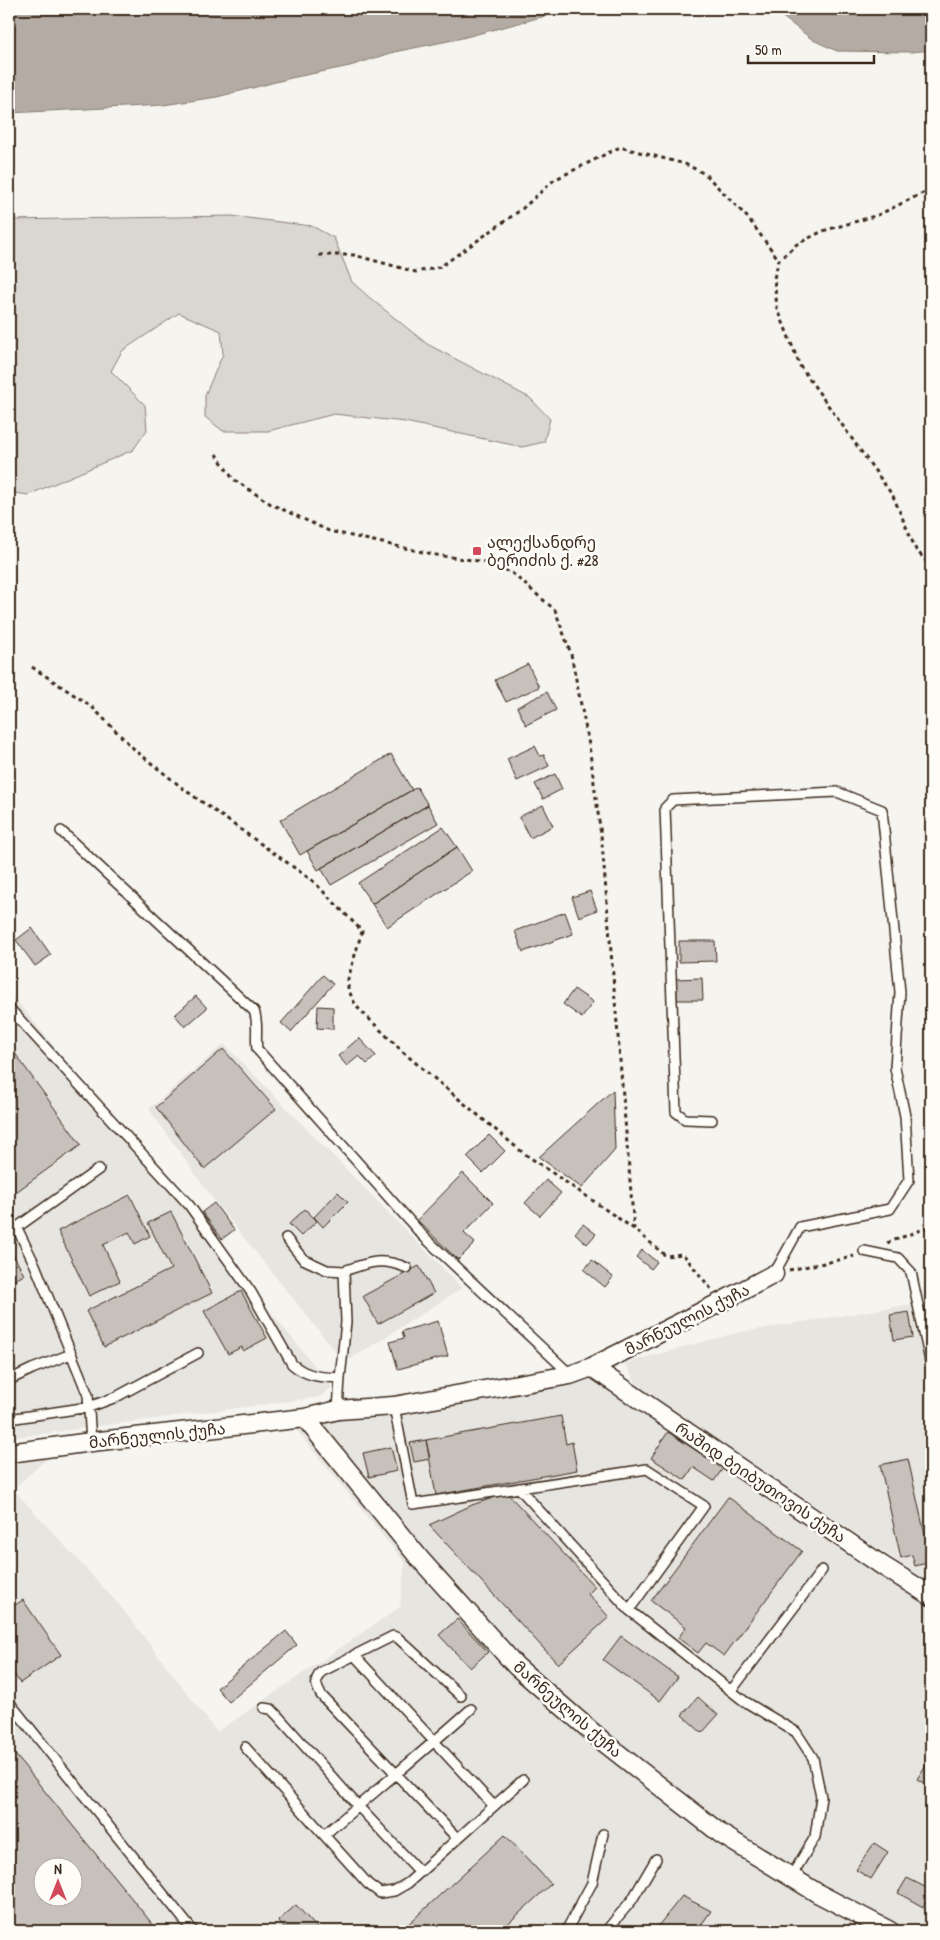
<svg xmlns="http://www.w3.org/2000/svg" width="940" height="1940" font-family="'Patrick Hand','Noto Sans Georgian',sans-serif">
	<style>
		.built { fill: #e7e5df; fill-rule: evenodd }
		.green { fill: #dad6d0; stroke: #8a8077 }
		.water { fill: #b4aca4; stroke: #84786e }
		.building { fill: #c7c1bb; stroke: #3b2a1e; fill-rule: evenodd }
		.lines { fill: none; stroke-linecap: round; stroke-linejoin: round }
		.lane-casing { stroke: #3b2a1e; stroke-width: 12 }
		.street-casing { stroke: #3b2a1e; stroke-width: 21 }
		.path { stroke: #3b2a1e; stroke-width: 3; stroke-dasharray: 4 4; stroke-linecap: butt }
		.lane { stroke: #fdfcf7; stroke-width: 9 }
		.street { stroke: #fdfcf7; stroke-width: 18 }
		.poi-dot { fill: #d1495b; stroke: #fdfcf7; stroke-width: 2 }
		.labels { text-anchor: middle; stroke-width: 5; stroke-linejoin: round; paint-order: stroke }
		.poi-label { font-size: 16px; fill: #3b2a1e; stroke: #fdfcf7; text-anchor: start }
		.street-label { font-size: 16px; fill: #3b2a1e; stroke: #fdfcf7 }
	</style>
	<rect width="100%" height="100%" fill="#f5f4ee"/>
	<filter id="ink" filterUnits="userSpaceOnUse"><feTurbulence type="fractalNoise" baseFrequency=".02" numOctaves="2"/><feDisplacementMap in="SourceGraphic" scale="10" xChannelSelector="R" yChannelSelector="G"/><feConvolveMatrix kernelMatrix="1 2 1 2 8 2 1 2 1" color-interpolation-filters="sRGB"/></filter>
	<g filter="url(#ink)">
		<path class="built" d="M9 991 332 1387 320 1397 9 1438Z
			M224 1044 462 1288 345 1363 216 1203 149 1109Z
			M931 1301V1584L638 1387 625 1363 736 1333Z
			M593 1375 931 1604V1931H9V1463L48 1458 13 1489 121 1607 217 1732 400 1607 405 1563 293 1426 357 1418ZM42 1868H72V1898H42Z"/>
		<path class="green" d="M231 216 312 226 334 238 352 282 370 298 427 344 530 398 550 419 544 442 522 447 405 422 334 414 268 431H223L205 417V395L223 354 221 331 179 313 122 351 111 371 145 405 147 430 133 450 28 495 9 492V220Z"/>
		<path class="water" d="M9 9H572L458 39 394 52 350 66 291 78 217 97 163 105 9 113Z
			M772 9H931V50L912 52 837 51 813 40Z"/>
		<path class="building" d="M528 664 539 687 506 702 495 680Z
			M547 692 556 710 526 725 517 707Z
			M535 746 540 756 544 755 549 766 517 781 507 759Z
			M391 754 412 790 300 855 280 820Z
			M555 774 562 789 543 799 535 784Z
			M417 787 428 805 318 870 307 851Z
			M428 805 438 823 331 885 321 868Z
			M543 805 553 826 530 838 519 817Z
			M443 827 457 847 372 904 358 883Z
			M457 847 472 871 387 927 372 904Z
			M590 891 597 910 579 917 572 897Z
			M565 912 573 934 523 952 515 931Z
			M32 928 51 955 35 966 16 940Z
			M679 941H715L716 961 679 962Z
			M323 975 333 984 291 1032 281 1023Z
			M702 978 703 1000H677L676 979Z
			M574 989 593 1002 582 1018 563 1004Z
			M196 996 207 1008 185 1027 175 1015Z
			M318 1006 333 1007V1029L317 1028Z
			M359 1038 376 1056 367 1064 359 1056 347 1066 338 1056Z
			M9 1045 81 1145 9 1197Z
			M223 1049 276 1109 204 1169 156 1107Z
			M613 1090 615 1150 582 1188 539 1157Z
			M489 1135 505 1151 483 1173 467 1157Z
			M463 1173 493 1203 464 1233 475 1243 458 1260 417 1220Z
			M546 1180 561 1193 540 1216 525 1203Z
			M338 1192 348 1202 323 1227 314 1217Z
			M130 1195 150 1236 135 1244 129 1232 103 1245 120 1281 89 1296 58 1231Z
			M214 1203 234 1230 222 1239 202 1212Z
			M305 1209 317 1221 301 1236 289 1224Z
			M171 1212 212 1293 104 1347 86 1311 171 1269 148 1223Z
			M583 1224 596 1234 587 1244 575 1233Z
			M642 1250 657 1262 651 1269 636 1257Z
			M13 1254 24 1275 9 1283V1256Z
			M592 1260 613 1277 605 1287 584 1270Z
			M419 1266 434 1293 378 1324 363 1296Z
			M241 1291 267 1338 243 1351 242 1347 228 1354 204 1311Z
			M909 1312 913 1337 894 1340 890 1315Z
			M438 1321 448 1356 398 1369 390 1342 404 1338 402 1331Z
			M561 1416 566 1444 572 1442 577 1470 436 1495 426 1440Z
			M668 1432 723 1468 714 1481 693 1467 685 1480 651 1458Z
			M426 1440 430 1459 414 1462 410 1443Z
			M391 1447 397 1471 369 1477 363 1453Z
			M908 1459 931 1562 915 1566 912 1555 901 1558 880 1465Z
			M507 1493 595 1587 588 1594 609 1617 558 1664 429 1525 472 1505Z
			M728 1497 802 1551 724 1656 706 1643 698 1653 678 1638 686 1627 651 1601Z
			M23 1600 61 1655 20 1683 9 1667V1609Z
			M457 1619 488 1652 470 1668 439 1635Z
			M286 1631 297 1645 229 1702 217 1688Z
			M621 1636 678 1677 660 1701 603 1660Z
			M698 1697 718 1715 702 1733 682 1715Z
			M9 1747 158 1931H9ZM42 1868H72V1898H42Z
			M931 1757V1788L917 1779Z
			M505 1835 551 1884 500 1931H405L403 1929Z
			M874 1843 888 1852 871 1879 856 1870Z
			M907 1878 931 1890 923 1907 898 1893Z
			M682 1896 711 1911 697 1931H654Z
			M296 1905 320 1931H287L278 1921Z"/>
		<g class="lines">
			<g class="lane-casing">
				<path id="lane" d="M61 831 254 1011C259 1023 255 1036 257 1049L423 1236 570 1374
					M9 1008 189 1205 251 1292 292 1364C307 1377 321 1377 340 1378
					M712 1120 685 1119 676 1112 665 808 673 800 837 792 882 810 900 992 895 1068 905 1116 909 1180 890 1209 800 1227 774 1274
					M17 1228 35 1265 88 1395 91 1442
					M9 1233 99 1169
					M286 1238 303 1259 327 1270 344 1271 346 1322 340 1378 338 1410
					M864 1251 898 1258 911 1272 931 1366
					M344 1271C369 1262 382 1257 407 1268
					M921 1317 931 1315
					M9 1380 32 1369 71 1354
					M394 1406 413 1504 647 1469 704 1506 629 1610
					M9 1419 89 1407 116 1397 198 1353
					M519 1488 629 1610 744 1701 796 1732 813 1758 821 1797 815 1837 791 1877
					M354 1655 493 1805
					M731 1691 822 1570
					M9 1702 193 1931
					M264 1708 271 1709 277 1715 358 1806 420 1872
					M245 1747 368 1884 380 1893 394 1891 408 1883 523 1780
					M324 1835C373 1793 423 1752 471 1709
					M457 1838 321 1695C316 1686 314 1680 321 1672L393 1636 398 1638 461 1696
					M566 1931 592 1883 603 1834
					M606 1931 632 1900 656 1859
					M928 1931 931 1925"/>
			</g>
			<g class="street-casing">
				<path id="street" d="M592 1367 883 1566 931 1596
					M305 1418 420 1559 516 1666 606 1744 721 1834 819 1894 890 1931
					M9 1453 91 1442 305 1418 338 1410 394 1406 570 1375 592 1367 721 1302 774 1274"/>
			</g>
			<path class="path" d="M931 189 878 215 823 231 797 244 779 260 774 278 777 307 800 366 893 496 916 550 931 566
				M319 255H354L416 272 440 267 522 209 554 180 620 147 685 164 705 174 748 218 779 260
				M216 454 233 479 271 504 329 531 436 555 493 563 513 574 555 610 571 654 589 745 602 843 634 1229
				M32 667 91 706 136 751 185 790 313 881 362 931 348 979V989L356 1006 404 1053 522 1152 634 1229 666 1256 683 1254 711 1289
				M887 1243 931 1226
				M789 1270 844 1259 854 1256"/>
			<use href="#lane" class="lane"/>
			<use href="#street" class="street"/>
		</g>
	</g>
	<rect class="poi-dot" x="472" y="546" width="10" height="10" rx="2.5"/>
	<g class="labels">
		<g class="poi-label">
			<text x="487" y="548">ალექსანდრე<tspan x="487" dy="18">ბერიძის ქ. #28</tspan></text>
		</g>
		<g class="street-label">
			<text transform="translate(687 1319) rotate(-27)" y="6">მარნეულის ქუჩა</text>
			<text transform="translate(157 1435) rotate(-6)" y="6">მარნეულის ქუჩა</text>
			<text transform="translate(761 1482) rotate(34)" y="6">რაშიდ ბეიბუთოვის ქუჩა</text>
			<text transform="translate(568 1709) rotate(41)" y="6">მარნეულის ქუჩა</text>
		</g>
	</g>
	<rect width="940" height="1940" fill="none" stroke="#fdfcf7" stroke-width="30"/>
	<rect x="15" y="15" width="910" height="1910" fill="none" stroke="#3b2a1e" stroke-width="2" filter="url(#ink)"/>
	<g transform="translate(58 1882)"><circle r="24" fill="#fdfcf7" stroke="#afa8a0"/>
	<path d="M0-4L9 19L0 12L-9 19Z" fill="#d1495b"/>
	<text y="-8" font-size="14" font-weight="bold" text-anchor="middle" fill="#3b2a1e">N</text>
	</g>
	<path d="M748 55v8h126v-8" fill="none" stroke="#3b2a1e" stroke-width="2.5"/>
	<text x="755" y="55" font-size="15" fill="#3b2a1e" stroke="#fdfcf7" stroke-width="4" paint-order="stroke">50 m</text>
</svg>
